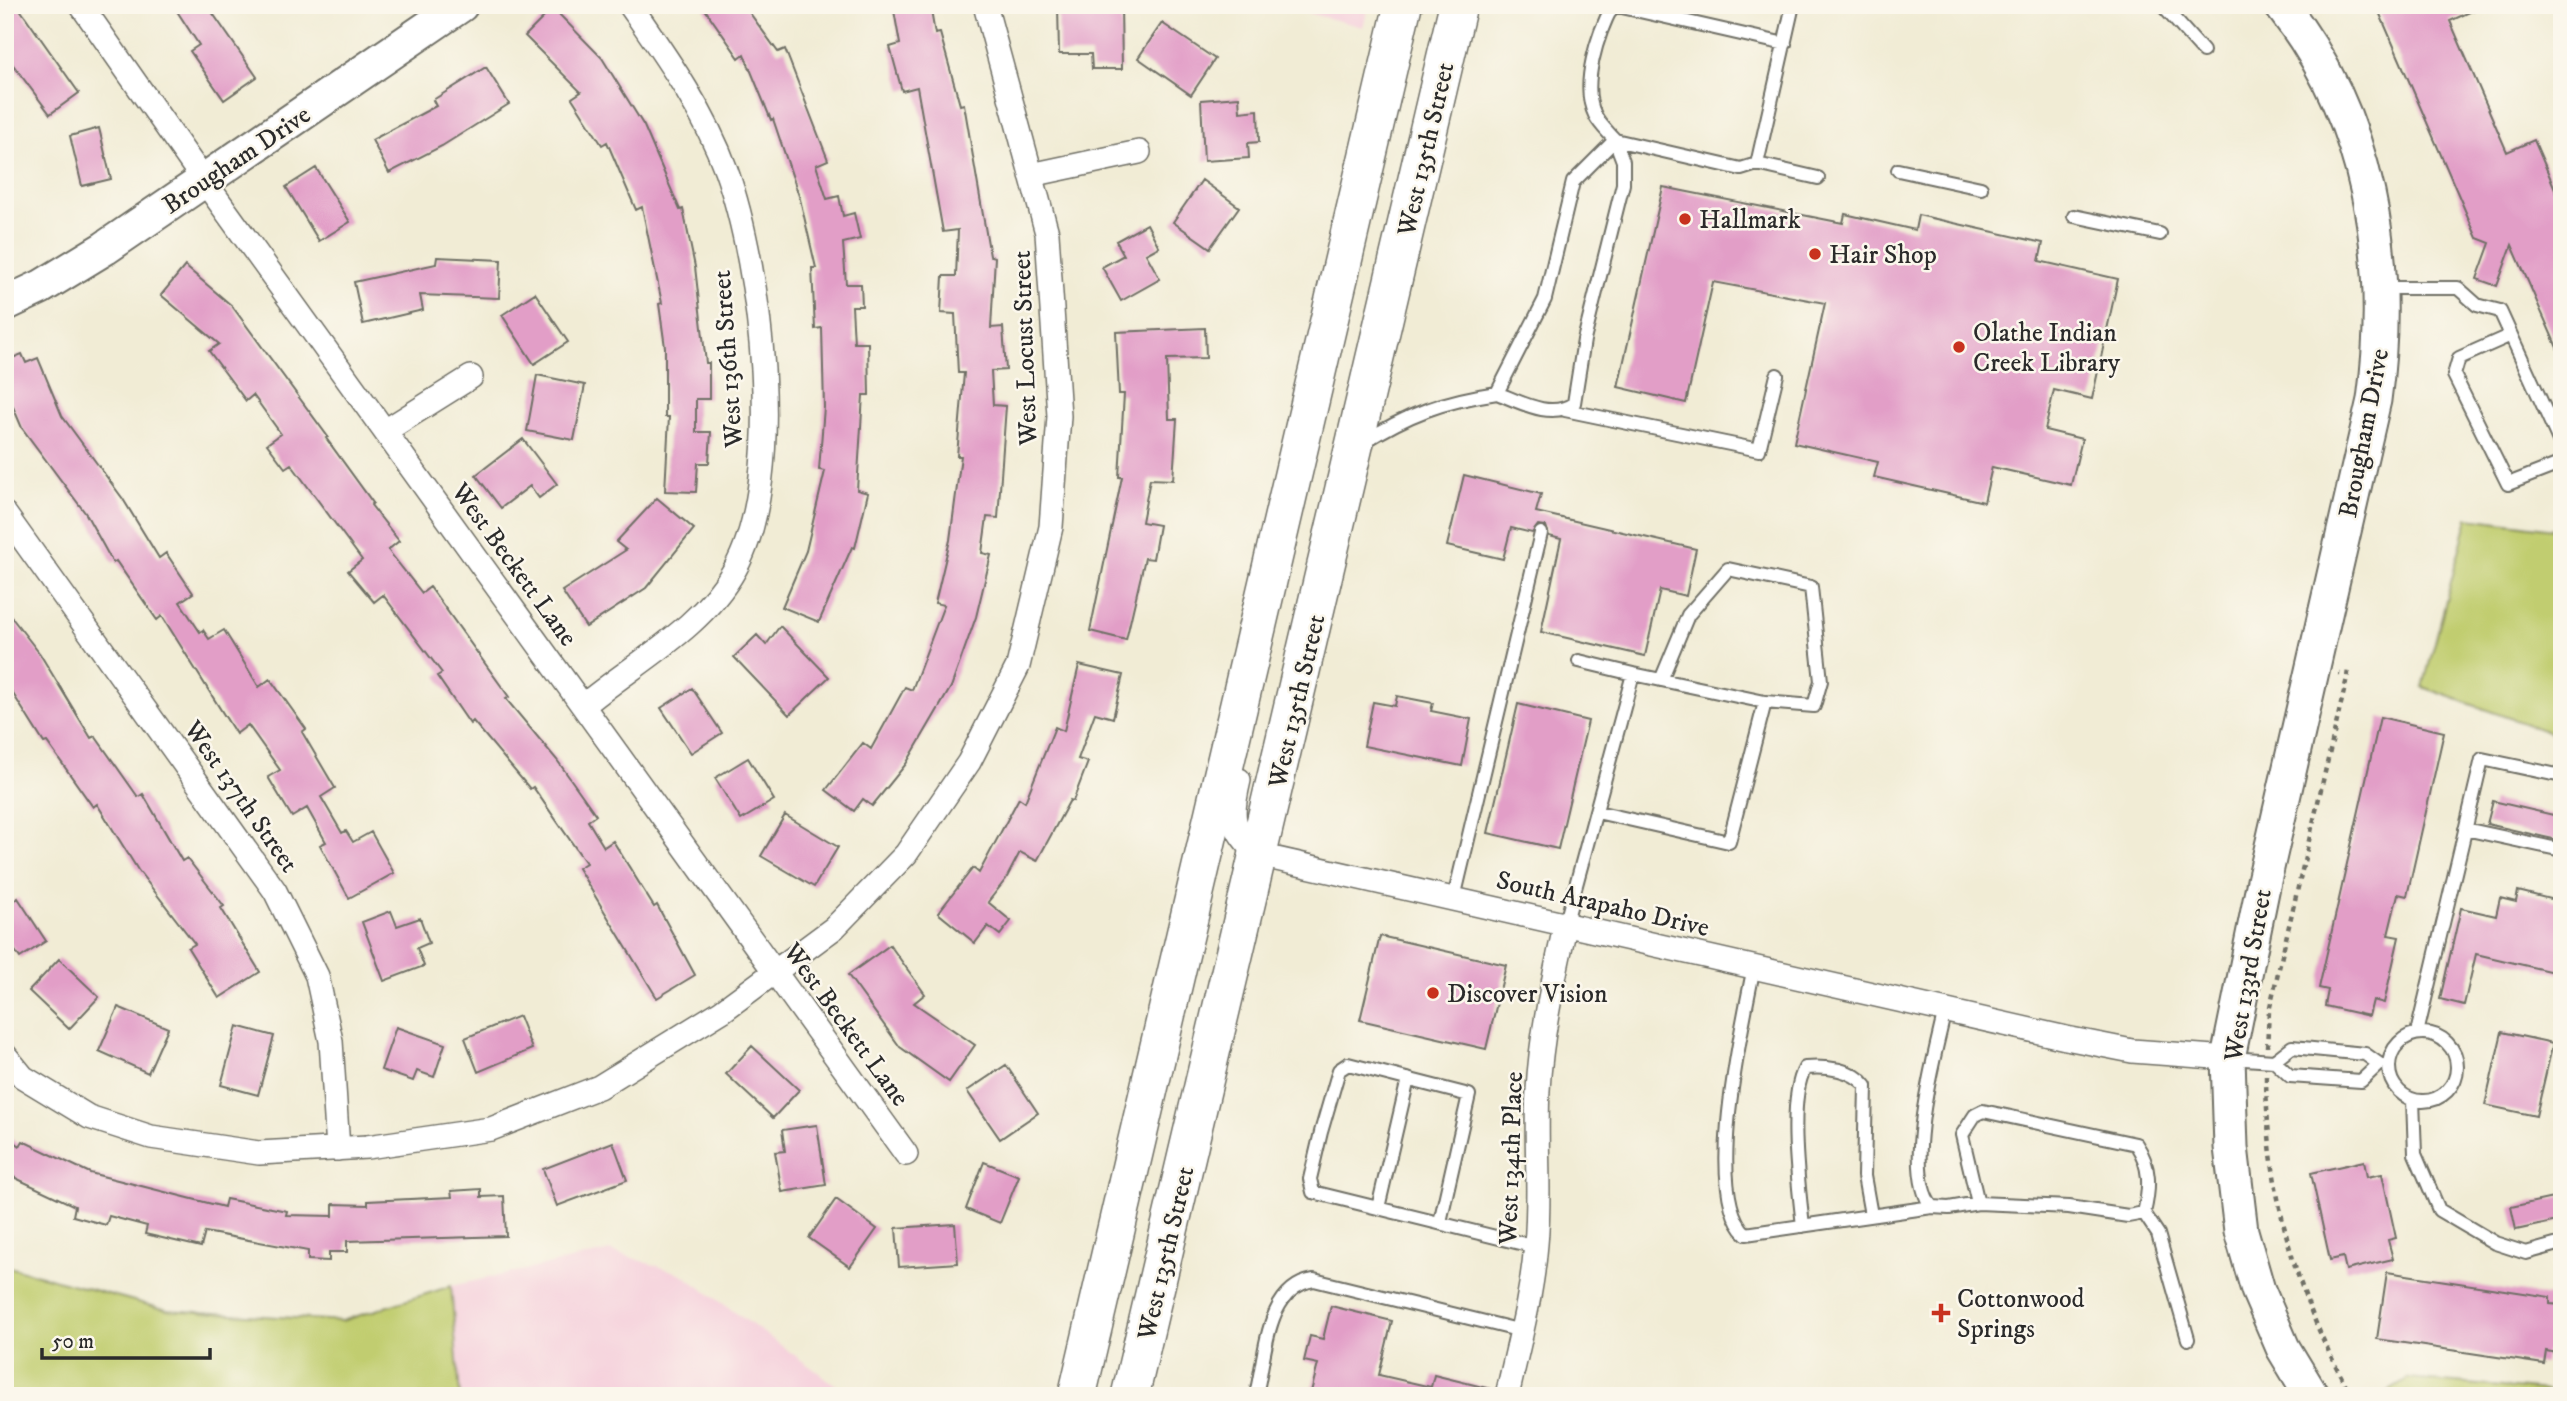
<svg xmlns="http://www.w3.org/2000/svg" width="2567" height="1401" font-family="'IM FELL DW Pica',serif">
	<style>
		.built { fill: #f5cfdb }
		.green { fill: #c1cd6f; stroke: #767c4d; stroke-width: 2 }
		.building { fill: #e29ec7 }
		.lines { fill: none; stroke-linecap: round; stroke-linejoin: round }
		.lane-casing { stroke: #706f66; stroke-width: 16 }
		.street-casing { stroke: #706f66; stroke-width: 26 }
		.secondary-casing { stroke: #706f66; stroke-width: 37 }
		.primary-casing { stroke: #706f66; stroke-width: 40 }
		.path { stroke: #706f66; stroke-width: 4.5; stroke-dasharray: 5 5; stroke-linecap: butt }
		.lane { stroke: #fff; stroke-width: 12 }
		.street { stroke: #fff; stroke-width: 23 }
		.secondary { stroke: #fff; stroke-width: 33 }
		.primary { stroke: #fff; stroke-width: 37 }
		.poi-dot { fill: #c8321e; stroke: #fbf7ec; stroke-width: 2.5 }
		.labels { text-anchor: middle; stroke-width: 5; stroke-linejoin: round; paint-order: stroke }
		.street-label { font-size: 26px; fill: #2b2b2b; stroke: #fbf7ec }
		.poi-label { font-size: 26px; fill: #2b2b2b; stroke: #fbf7ec; text-anchor: start }
	</style>
	<rect width="100%" height="100%" fill="#fbf7ec"/>
	<filter id="ink" filterUnits="userSpaceOnUse"><feTurbulence type="fractalNoise" baseFrequency=".0143" numOctaves="2"/><feDisplacementMap in="SourceGraphic" scale="14" xChannelSelector="R" yChannelSelector="G"/><feConvolveMatrix kernelMatrix="1 2 1 2 8 2 1 2 1" color-interpolation-filters="sRGB"/></filter>
	<filter id="wash" filterUnits="userSpaceOnUse"><feTurbulence type="fractalNoise" baseFrequency=".00686" numOctaves="4" result="noise"/><feDisplacementMap in="SourceGraphic" scale="28" xChannelSelector="R" yChannelSelector="G"/><feGaussianBlur stdDeviation="1.57" result="paint"/><feColorMatrix in="noise" values="0 0 0 0 0 0 0 0 0 0 0 0 0 0 0 0 0 1.4 0 .05"/><feComposite in="paint" operator="in"/></filter>
	<g filter="url(#wash)">
		<rect width="100%" height="100%" fill="#f1ecd5"/>
		<path class="built" d="M1276 5H1369L1363 27Z
			M611 1251 682 1274 851 1396H460L451 1286Z"/>
		<path class="green" d="M2468 518 2562 530V737L2423 687Z
			M5 1266 167 1310 342 1321 451 1286 460 1396H5Z
			M2409 1379 2558 1392 2562 1396H2381Z"/>
		<g id="blocks">
			<path class="building" d="M5 5H17L79 93 50 114 5 54Z
				M173 5H207L257 77 224 100 190 51 199 45Z
				M702 5H744L778 52 785 49 828 160 816 165 827 199 839 196 843 216 854 213 860 239 843 243 846 284H861L862 306H852L854 343H868L869 395H863L857 490 868 493 855 548 852 547 819 622 782 607 806 551 825 471 819 470 824 407 822 328 815 329 812 268H816L800 199 773 119 771 120 744 54 739 58Z
				M893 5H930L935 34 940 33 960 105 964 104 990 256 995 257 991 328 1003 327 1006 370 991 371 993 405 1006 406 998 518 987 517 982 553 991 555 976 617 951 687 906 764 872 806 863 799 854 811 826 790 863 743 871 749 905 687 912 690 944 605 935 603 950 540 961 456H957L964 373H958L955 314 941 313 943 276H956L958 230 943 232 917 87 902 91 890 47 900 44Z
				M1058 5H1121L1122 69H1092L1091 54H1059Z
				M2376 5H2485L2450 21 2507 152 2534 140 2562 205V359L2512 245 2497 286 2477 279 2490 243 2477 238Z
				M553 8 602 58 644 126 680 210 683 209 695 267 706 363H709V399H696V432H711L709 463H698L696 492 665 491 669 417H665V347L659 304 662 303 642 207 636 210 607 142 602 145 572 98 581 92 525 36Z
				M1162 23 1215 59 1191 95 1138 58Z
				M486 67 509 104 442 146 389 173 372 140 436 106 433 100Z
				M1239 97 1240 112 1258 110 1259 142 1248 143 1249 158 1204 161 1201 100Z
				M99 128 111 179 82 186 70 136Z
				M316 168 350 222 319 241 286 187Z
				M1202 180 1239 207 1210 248 1173 222Z
				M1663 187 1843 223 1845 214 1915 230 1918 215 2043 243 2039 261 2118 279 2092 399 2054 390 2045 430 2082 439 2071 485 1992 467 1984 502 1874 477 1878 462 1794 443 1825 303 1713 282 1686 403 1618 387Z
				M1147 224 1159 247 1146 254 1160 279 1121 301 1102 267 1124 255 1116 241Z
				M437 257 501 260 499 298 420 295 423 310 363 324 354 282 436 264Z
				M185 266 232 306 328 437 326 438 373 503 371 505 399 541 388 550 422 593 430 587 509 697 506 699 557 760 596 815 588 821 604 847 613 841 654 907 657 905 695 975 657 998 578 868 586 863 533 787 530 789 473 721 470 724 437 676 442 673 383 595 374 602 348 571 362 560 291 464 285 468 267 444 281 434 253 395 246 401 209 351 219 344 161 295Z
				M535 293 568 342 534 364 502 315Z
				M1205 328 1206 358 1167 359 1169 419H1177L1173 480 1150 479 1142 522 1159 525 1153 559 1145 558 1126 640 1090 631 1122 477H1119L1124 394H1119L1116 332Z
				M22 354 26 363 38 358 62 416 123 499 159 558 166 553 193 593 180 602 200 632 203 630 209 639 224 630 259 687 270 679 306 729 302 732 335 788 321 797 342 833 346 831 353 842 371 832 394 873 349 898 320 845 326 842 307 808 292 817 268 777 280 770 248 725 236 734 162 616 157 620 116 561 113 563 86 514 22 428 5 388V361Z
				M537 375 585 385 574 440 527 431Z
				M523 439 557 484 539 498 530 486 501 508 476 475Z
				M1464 475 1541 494 1536 512 1696 549 1686 596 1660 590 1645 656 1541 632 1561 539 1549 536 1546 526 1538 525 1532 533 1511 528 1503 559 1447 546Z
				M657 498 694 529 646 588 586 627 562 591 626 550 616 542Z
				M5 609 40 654 91 738 95 736 138 797 143 794 182 861 187 858 224 906 221 908 260 972 219 998 188 948 195 944 138 870 97 804 93 807 47 742 44 743 5 681Z
				M780 626 829 677 789 715 734 657 757 635 766 645Z
				M1079 665 1123 675 1113 718 1095 713 1078 759 1088 762 1073 801 1070 800 1037 861 1020 852 1006 879 988 902 1011 921 1000 935 988 926 975 943 938 913 973 868 979 873 1019 798 1025 802 1055 727 1064 731Z
				M692 688 722 733 691 753 661 708Z
				M1397 696 1433 703 1431 711 1471 719 1462 766 1364 746 1373 702 1395 706Z
				M1518 704 1588 721 1558 849 1488 833Z
				M2380 717 2444 732 2407 896 2398 894 2388 935 2399 937 2384 1003 2373 1000 2369 1016 2325 1006 2328 990 2319 988Z
				M748 758 774 800 741 820 715 778Z
				M2493 801 2562 817V841L2487 824Z
				M785 815 838 847 814 887 761 856Z
				M2518 891 2562 902V974L2476 954 2464 1005 2440 999 2461 908 2496 916 2500 898 2516 902Z
				M18 898 46 941 20 958 5 936V907Z
				M391 911 397 926 420 918 429 943 417 948 424 966 384 981 362 922Z
				M1380 936 1506 965 1486 1049 1360 1020Z
				M890 945 925 994 914 1003 975 1045 949 1082 900 1047 848 975Z
				M59 959 99 997 69 1029 29 991Z
				M118 1007 168 1028 148 1073 99 1051Z
				M519 1016 532 1049 478 1072 465 1038Z
				M237 1026 274 1036 258 1095 221 1085Z
				M396 1027 445 1044 434 1077 417 1071 413 1081 381 1070Z
				M2502 1032 2553 1043 2536 1116 2485 1105Z
				M752 1046 799 1090 773 1118 726 1074Z
				M1006 1065 1038 1113 1000 1139 967 1091Z
				M817 1125 826 1185 782 1192 775 1152 785 1151 782 1130Z
				M5 1134 20 1146 23 1141 90 1173 224 1207 226 1199 287 1211 286 1215 333 1216V1204L368 1205V1201L452 1197 451 1191 481 1189V1197L504 1196 506 1236 347 1241V1252H329V1261L308 1260V1251L205 1232 201 1247 145 1234 147 1226 109 1216 106 1225 73 1216 75 1206 5 1173Z
				M613 1142 627 1180 557 1206 543 1169Z
				M2364 1161 2367 1177 2382 1174 2396 1238 2388 1240 2393 1259 2346 1270 2343 1257 2330 1260 2311 1173Z
				M984 1162 1019 1176 1000 1223 966 1209Z
				M2562 1196V1220L2516 1230 2511 1207Z
				M836 1199 877 1229 850 1267 809 1238Z
				M955 1224 958 1263 899 1267 896 1228Z
				M2387 1272 2550 1297V1304L2562 1305V1354L2546 1351 2544 1364 2377 1339Z
				M1331 1306 1392 1321 1379 1375 1431 1387 1434 1375 1491 1389 1490 1396H1310L1318 1364 1304 1361 1310 1336 1323 1339Z"/>
		</g>
	</g>
	<g filter="url(#ink)">
		<use href="#blocks" fill-opacity="0" stroke="#706f66" stroke-width="2"/>
		<g class="lines">
			<g class="lane-casing">
				<path id="lane" d="M2162 5 2203 51
					M1615 140 1741 169 1757 164 1818 178
					M1757 164 1793 5
					M1898 170 1981 188
					M2074 216 2160 234
					M2382 288H2458L2477 305 2500 311 2562 447
					M2511 335 2459 358 2454 375 2508 484 2562 463
					M1497 393C1520 402 1552 420 1574 403L1584 340 1623 184V161L1615 140
					M1565 410 1759 450 1777 375
					M1362 443C1408 414 1443 401 1497 393L1545 299 1573 182 1615 140C1609 133 1599 124 1595 115 1580 85 1598 33 1613 5L1785 44
					M1579 661 1633 674
					M1597 812 1729 842 1765 702 1814 706 1821 681 1811 587 1728 569 1688 615 1661 680
					M2465 829 2562 850
					M1454 898 1541 533
					M1566 922 1633 674 1765 702
					M1754 966C1744 1020 1702 1194 1746 1234L1932 1207
					M1945 1010C1935 1055 1902 1170 1932 1207L1949 1208 1978 1203 2069 1207 2128 1216 2144 1213C2150 1188 2151 1166 2136 1144L1983 1111 1975 1115 1962 1135 1978 1203
					M2389 1067a34 34 0 1 1 68 0a34 34 0 1 1-68 0Z
					M2417 1033 2482 759 2562 776
					M2230 1058 2274 1061 2290 1076 2361 1081 2379 1064 2365 1054 2292 1047 2274 1061
					M2413 1100 2415 1154 2439 1210 2495 1243 2526 1253 2562 1243
					M1378 1208 1408 1079
					M2144 1213 2158 1234 2188 1339
					M1440 1222 1469 1095 1348 1064 1339 1070 1321 1132 1310 1179 1313 1192 1536 1247
					M1803 1226C1799 1188 1787 1099 1805 1068 1827 1066 1853 1069 1866 1086L1864 1176 1871 1215
					M1259 1396 1257 1390C1266 1352 1267 1287 1314 1280L1522 1331"/>
			</g>
			<g class="street-casing">
				<path id="street" d="M81 5 205 182 906 1154
					M1031 175 1139 152
					M385 431 471 377
					M5 514 275 891 317 976 331 1041 338 1149
					M583 706C634 663 702 629 735 569 787 476 761 268 726 170 704 110 666 57 630 5
					M1239 780C1230 818 1231 828 1259 855L2066 1038 2132 1051 2228 1058
					M5 1055 23 1077 89 1117 151 1137 259 1153 367 1147 491 1129 599 1087 722 1011 834 928 906 854 969 762 1018 666 1051 527 1059 416 1047 233 985 5
					M1507 1396C1518 1346 1532 1296 1536 1244 1541 1193 1535 1142 1538 1090 1541 1033 1554 978 1566 922"/>
			</g>
			<g class="secondary-casing">
				<path id="secondary" d="M2281 5C2370 118 2393 262 2374 400L2264 881 2228 1058 2231 1147 2241 1231 2258 1290 2283 1348 2312 1396
					M5 304 41 287 105 248 461 5"/>
			</g>
			<g class="primary-casing">
				<path id="primary" d="M1077 1396 1403 5
					M1130 1396 1458 5"/>
			</g>
			<path class="path" d="M2267 1047 2269 1011 2348 674 2339 673
				M2266 1076C2267 1191 2295 1296 2352 1396"/>
			<use href="#lane" class="lane"/>
			<use href="#street" class="street"/>
			<use href="#secondary" class="secondary"/>
			<use href="#primary" class="primary"/>
		</g>
	</g>
	<g class="poi-dot">
		<circle cx="1685" cy="219" r="7"/>
		<circle cx="1815" cy="254" r="7"/>
		<circle cx="1959" cy="347" r="7"/>
		<circle cx="1433" cy="993" r="7"/>
		<path d="M1937.5 1302.5h7v7h7v7h-7v7h-7v-7h-7v-7h7z"/>
	</g>
	<g class="labels">
		<g class="street-label">
			<text transform="translate(1425 149) rotate(-77)" y="9">West 135th Street</text>
			<text transform="translate(236 159) rotate(-34)" y="9">Brougham Drive</text>
			<text transform="translate(1024 348) rotate(-92)" y="9">West Locust Street</text>
			<text transform="translate(727 359) rotate(-94)" y="9">West 136th Street</text>
			<text transform="translate(2363 433) rotate(-79)" y="9">Brougham Drive</text>
			<text transform="translate(515 564) rotate(54)" y="9">West Beckett Lane</text>
			<text transform="translate(1296 701) rotate(-77)" y="9">West 135th Street</text>
			<text transform="translate(242 796) rotate(55)" y="9">West 137th Street</text>
			<text transform="translate(1603 903) rotate(13)" y="9">South Arapaho Drive</text>
			<text transform="translate(2247 975) rotate(-80)" y="9">West 133rd Street</text>
			<text transform="translate(847 1024) rotate(54)" y="9">West Beckett Lane</text>
			<text transform="translate(1510 1158) rotate(-88)" y="9">West 134th Place</text>
			<text transform="translate(1165 1253) rotate(-77)" y="9">West 135th Street</text>
		</g>
		<g class="poi-label">
			<text x="1699" y="228">Hallmark</text>
			<text x="1829" y="263">Hair Shop</text>
			<text x="1973" y="341">Olathe Indian<tspan x="1973" dy="30">Creek Library</tspan></text>
			<text x="1447" y="1002">Discover Vision</text>
			<text x="1957" y="1307">Cottonwood<tspan x="1957" dy="30">Springs</tspan></text>
		</g>
	</g>
	<rect width="2567" height="1401" fill="none" stroke="#fbf7ec" stroke-width="28"/>
	<path d="M42 1348v10h168v-10" fill="none" stroke="#2b2b2b" stroke-width="3.5"/>
	<text x="52" y="1348" font-size="21" fill="#2b2b2b" stroke="#fbf7ec" stroke-width="5" paint-order="stroke">50 m</text>
</svg>
